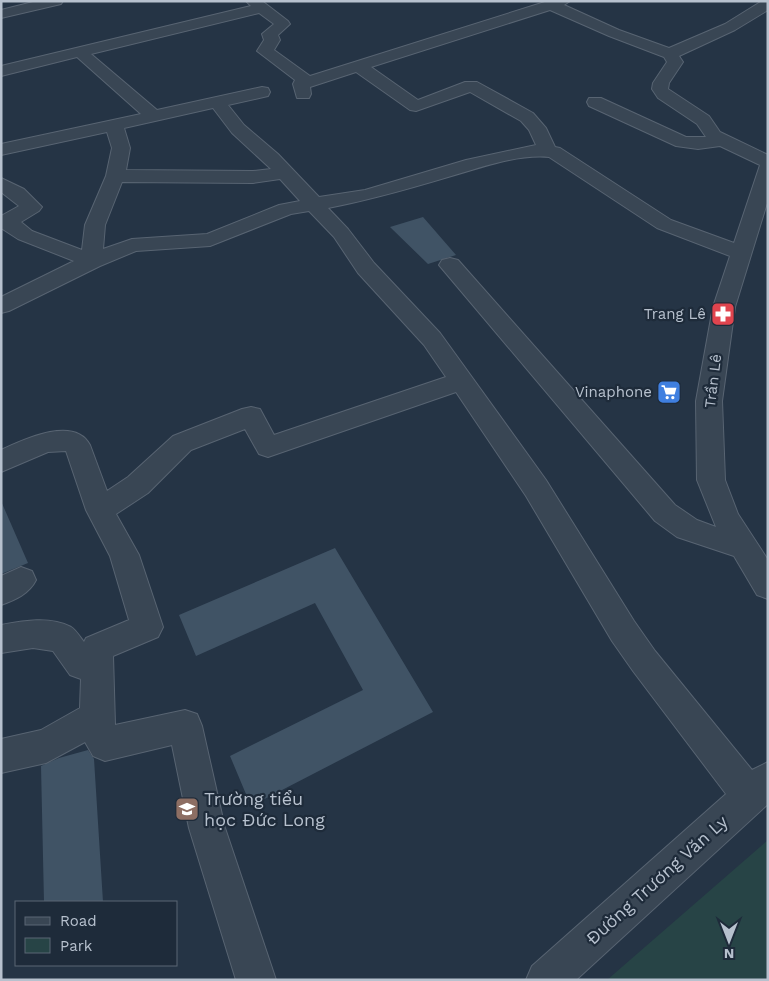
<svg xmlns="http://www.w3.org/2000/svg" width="769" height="981" font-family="'Work Sans',sans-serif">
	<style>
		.green { fill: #274446 }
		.building { fill: #405365 }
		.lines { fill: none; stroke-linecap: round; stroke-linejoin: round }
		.minor-casing { stroke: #586472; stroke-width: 2 }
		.minor { fill: #394654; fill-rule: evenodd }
		.labels { text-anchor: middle; stroke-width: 4.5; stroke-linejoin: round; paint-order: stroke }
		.poi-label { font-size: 15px; fill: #b7c1ce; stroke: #1e2b3a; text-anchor: end }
		.street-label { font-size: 15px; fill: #b7c1ce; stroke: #1e2b3a }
		.near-poi-label { font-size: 18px; fill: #b7c1ce; stroke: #1e2b3a; text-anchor: start }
		.near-street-label { font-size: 18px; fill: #b7c1ce; stroke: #1e2b3a }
	</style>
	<rect width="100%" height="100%" fill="#253445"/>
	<path class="green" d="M768 840V980H607Z"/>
	<path class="building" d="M423 217 456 255 428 264 390 227Z
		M1 501 28 563 1 574Z
		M335 548 433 712 251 806 230 756 363 690 315 603 196 656 179 615Z
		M88 750 94 759 103 902H44L41 766 59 758Z"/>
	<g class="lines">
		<g class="minor-casing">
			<path id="minor" d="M37 1H63L61 4 1 18V10Z
				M246 1H262L288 21 290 24 278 35 280 40 274 50 310 76 548 1H570L564 5 619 30 669 48 725 24 762 1H768V10L735 30 679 56 683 62 669 83 668 89 709 116 720 132 768 155V200L735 307 722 401 725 480 738 514 768 560V599L757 595 734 556 677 537 655 521 439 265 442 260 450 258 458 260 675 505 697 520 716 527 697 480 696 401 713 307 730 256 657 228 549 157C516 154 480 168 448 177 408 189 369 200 328 208L348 229 374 263 440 333 546 480 634 621 655 651 752 770 768 762V804L576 980H526L532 966 726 794 633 671 612 641 526 496 456 392 268 457 259 454 245 429 191 450 148 493 116 514 139 555 163 627 158 637 113 656 115 725 185 710 197 714 202 726 225 828 276 980H236L189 828 172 745 105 761 93 756 85 742 46 763 1 773V739L41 730 80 708 81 679 70 675 53 651 33 648 1 653V625C23 621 50 616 71 627 76 630 80 637 84 642L86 638 129 620 110 556 86 510 66 451 48 452 1 472V450C23 440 74 415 90 445L107 491 128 477 173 436 242 409 251 407 260 409 274 435 446 377 424 345 358 273 334 237 309 211 291 214 210 246 136 251 100 266 9 311 1 313V297L74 261 18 239 1 228V216L19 206 1 192V178L24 189 42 207 39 211 21 222 32 231 82 250 85 225 106 176 112 148 107 132 1 155V144L141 114 77 57 1 76V66L251 6ZM550 10 609 36 664 57 667 62 653 83 652 89 658 98 697 124 706 137H686L601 98H589L587 102 589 106 676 146 698 149 720 146 760 165 734 243 671 220 560 148 555 147 546 128 533 113 477 82H465L418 100 371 67ZM259 13 274 24 262 34 264 40 257 51 295 80 293 84 297 98H309L311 94 310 87 356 72 410 110 416 111 470 92 521 121 529 130 536 145 466 160 365 190 319 197 278 154 244 125 228 105 268 96 270 92 268 88 262 87 157 110 91 54ZM213 108 232 133 271 169 253 171 126 170 130 148 124 128ZM280 179 300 201 279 205 207 234 132 239 103 249 105 225 122 182 253 183Z
				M21 567 32 571 36 580C29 594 15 600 1 605V576Z"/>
		</g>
		<use href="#minor" class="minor"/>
	</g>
	<defs>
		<g id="pharmacy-square" transform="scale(1.25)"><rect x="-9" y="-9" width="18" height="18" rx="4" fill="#e0444e" stroke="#1e2b3a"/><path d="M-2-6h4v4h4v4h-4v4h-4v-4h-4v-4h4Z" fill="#fff"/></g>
		<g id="supermarket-square" transform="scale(1.25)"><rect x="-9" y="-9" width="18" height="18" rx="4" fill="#3f7fe0" stroke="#1e2b3a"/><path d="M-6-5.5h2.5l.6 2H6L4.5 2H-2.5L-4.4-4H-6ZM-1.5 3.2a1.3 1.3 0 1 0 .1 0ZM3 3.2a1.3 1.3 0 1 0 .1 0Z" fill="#fff"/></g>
		<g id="school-square" transform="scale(1.25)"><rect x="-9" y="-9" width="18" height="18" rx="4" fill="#8d6e63" stroke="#1e2b3a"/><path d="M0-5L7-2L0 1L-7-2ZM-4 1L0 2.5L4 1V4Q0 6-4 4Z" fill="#fff"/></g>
	</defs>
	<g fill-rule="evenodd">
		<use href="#pharmacy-square" x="723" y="314"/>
		<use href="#supermarket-square" x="669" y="392"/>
		<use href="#school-square" x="187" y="809"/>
	</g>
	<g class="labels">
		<g class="poi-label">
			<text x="706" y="319">Trang Lê</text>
			<text x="652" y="397">Vinaphone</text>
		</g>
		<g class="street-label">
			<text transform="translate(713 381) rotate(-83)" y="5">Trần Lê</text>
		</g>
		<g class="near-poi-label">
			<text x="204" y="805">Trường tiểu<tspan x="204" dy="21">học Đức Long</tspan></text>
		</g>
		<g class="near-street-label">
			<text transform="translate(657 880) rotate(-42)" y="6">Đường Trương Văn Ly</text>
		</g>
	</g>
	<rect width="769" height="981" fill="none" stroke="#b7c1ce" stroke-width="5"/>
	<rect x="15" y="901" width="162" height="65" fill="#1e2b3a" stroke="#5b6775"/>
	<rect x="25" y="917" width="25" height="8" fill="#394654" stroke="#5b6775"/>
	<text x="60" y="926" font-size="15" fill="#b7c1ce">Road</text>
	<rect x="25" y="938" width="25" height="15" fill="#274446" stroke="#5b6775"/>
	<text x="60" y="951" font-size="15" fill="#b7c1ce">Park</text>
	<g transform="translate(729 941) rotate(180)" stroke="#1e2b3a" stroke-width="4" paint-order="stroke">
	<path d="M0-4L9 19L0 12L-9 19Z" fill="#b7c1ce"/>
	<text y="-8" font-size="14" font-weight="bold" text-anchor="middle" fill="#b7c1ce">N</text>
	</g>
</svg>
